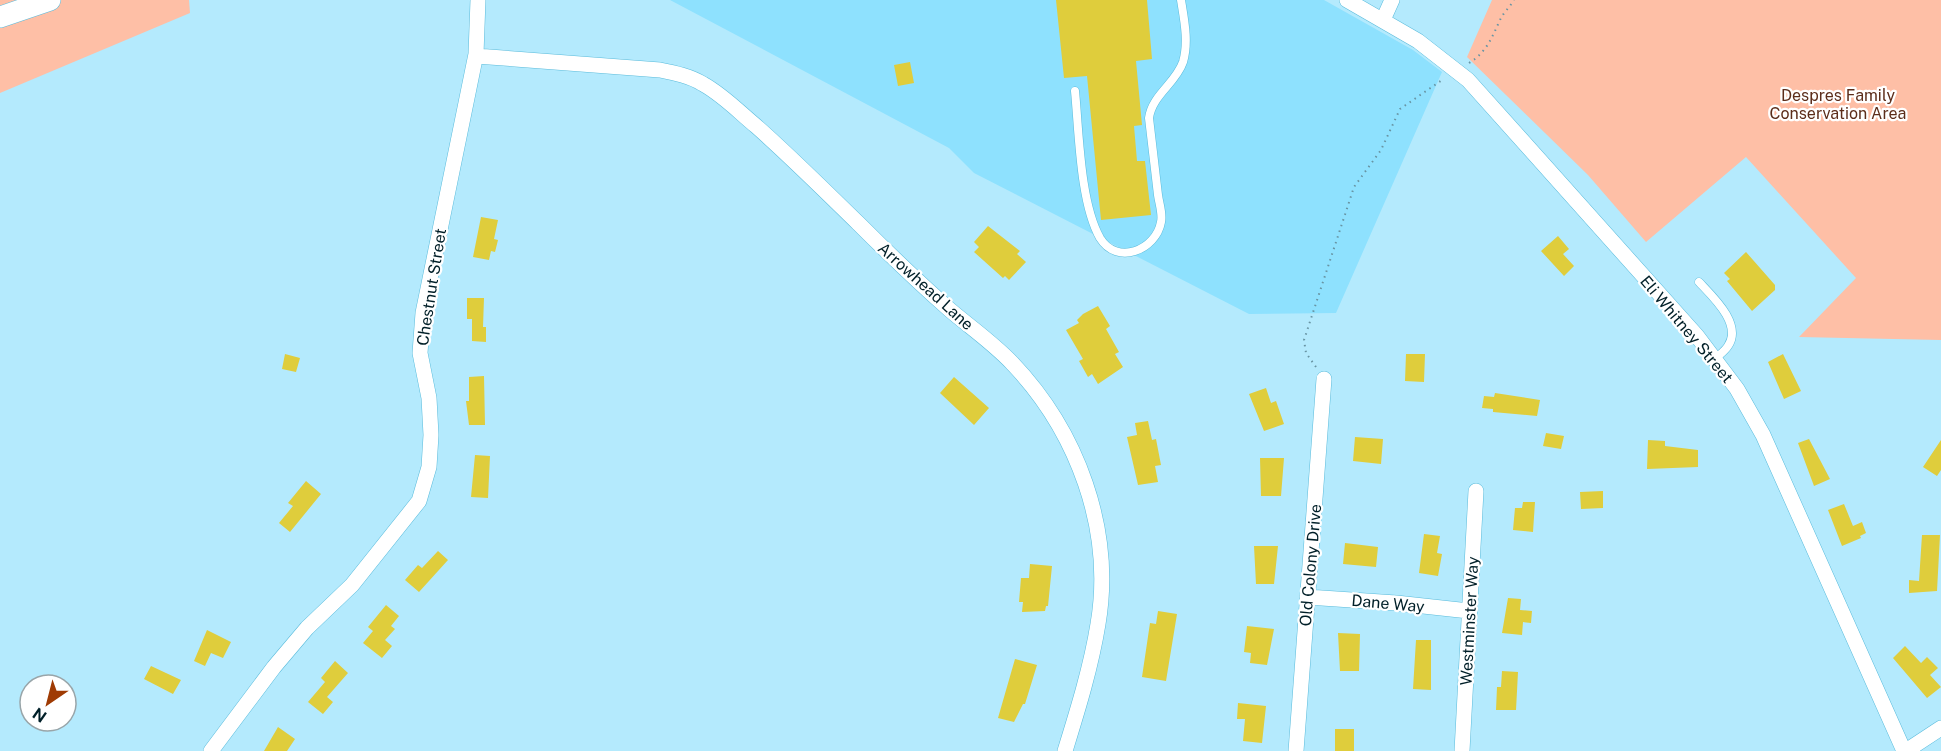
<svg xmlns="http://www.w3.org/2000/svg" width="1941" height="751" font-family="'Public Sans',sans-serif">
	<style>
		.built { fill: #8ee1fe }
		.green { fill: #febfa6 }
		.building { fill: #dfcd3c }
		.lines { fill: none; stroke-linecap: round; stroke-linejoin: round }
		.lane-casing { stroke: #59bbdb; stroke-width: 9 }
		.street-casing { stroke: #59bbdb; stroke-width: 16 }
		.secondary-casing { stroke: #59bbdb; stroke-width: 22 }
		.path { stroke: #6894a3; stroke-width: 2; stroke-dasharray: 1.5 4.5; stroke-linecap: butt }
		.lane { stroke: #fff; stroke-width: 8 }
		.street { stroke: #fff; stroke-width: 15 }
		.secondary { stroke: #fff; stroke-width: 21 }
		.labels { text-anchor: middle; stroke-width: 4.5; stroke-linejoin: round; paint-order: stroke }
		.park-label { font-size: 16px; fill: #5c2d1a; stroke: #fff }
		.street-label { font-size: 16px; fill: #001f28; stroke: #fff }
	</style>
	<rect width="100%" height="100%" fill="#b4eafd"/>
	<path class="built" d="M670 0H1324L1413 50 1442 72 1336 313 1249 314 974 173 949 148Z"/>
	<path class="green" d="M0 0H189L190 13 0 93Z
		M1492 0H1941V340L1799 337 1856 278 1746 157 1646 242 1588 175 1467 57Z"/>
	<path class="building" d="M1056 0H1147L1152 59 1136 61 1142 125 1134 126 1137 161H1145L1151 215 1101 220 1087 76 1064 78Z
		M910 62 914 83 898 86 894 65Z
		M481 217 498 220 494 239 498 240 495 252 491 251 489 260 473 257Z
		M988 226 1020 251 1017 254 1026 262 1009 280 1005 276 1003 278 974 252 979 247 974 242Z
		M1558 236 1569 249 1563 254 1574 266 1564 276 1541 251Z
		M1746 252 1775 285V290L1752 311 1727 281 1730 279 1724 273Z
		M467 298H484L483 327H486V342L472 341V319H467Z
		M1098 306 1110 326 1106 329 1119 352 1115 354 1123 367 1098 384 1092 374 1088 377 1079 361 1083 359 1066 330 1079 323 1077 320 1083 314Z
		M285 354 300 358 296 372 282 369Z
		M1406 354H1425L1424 382 1405 381Z
		M1783 354 1801 391 1784 399 1768 362Z
		M484 376 485 425H469L466 401H469V377Z
		M954 377 989 408 974 425 940 393Z
		M1266 388 1271 403 1276 401 1284 424 1264 431 1249 394Z
		M1495 393 1540 400 1537 416 1493 412V409L1482 408 1484 396 1494 397Z
		M1148 421 1152 440 1156 439 1161 465 1155 466 1158 482 1138 485 1127 437 1137 435 1135 423Z
		M1546 433 1564 436 1561 449 1543 446Z
		M1355 437 1383 439 1381 464 1353 461Z
		M1809 439 1830 479 1814 486 1798 443Z
		M1648 440 1665 441V446L1698 450V467L1647 469Z
		M1941 440V470L1937 476 1923 467Z
		M475 455 490 456 488 498 471 497Z
		M1260 458H1284L1281 496H1261Z
		M306 481 321 494 290 532 279 523 293 506 288 503Z
		M1603 491V508L1581 509 1580 492Z
		M1523 502H1535L1533 532 1513 530 1515 508H1522Z
		M1844 504 1853 526 1862 522 1866 533 1860 536 1861 538 1842 546 1828 510Z
		M1424 534 1440 536 1437 553 1442 554 1438 576 1419 573Z
		M1922 535H1940L1937 591 1909 593V580L1919 581Z
		M1345 543 1378 547 1376 567 1343 564Z
		M1254 546H1278L1274 584H1256Z
		M438 551 448 560 419 592 405 580 418 565 422 568Z
		M1030 564 1052 566 1048 606H1046L1045 611 1022 612 1023 602H1019L1021 578H1029Z
		M1508 598 1521 599 1520 610 1532 611 1531 623 1523 622 1522 635 1502 633Z
		M386 605 399 616 391 626 395 629 385 640 392 646 382 658 363 643 373 631 368 627Z
		M1158 611 1177 614 1166 681 1142 677 1150 623 1156 624Z
		M1247 626 1274 629 1267 665 1250 663 1251 653 1244 652Z
		M207 630 231 642 223 658 211 653 205 666 194 661Z
		M1338 633 1360 634 1359 671H1340Z
		M1416 640H1431V690L1413 689Z
		M1905 646 1921 663 1927 657 1938 668 1930 675 1941 687 1927 698 1893 658Z
		M1015 659 1037 665 1025 704H1023L1014 722 998 718Z
		M335 661 348 673 327 697 333 702 323 714 308 702 325 682 321 678Z
		M151 666 181 680 173 694 144 679Z
		M1502 671 1518 672 1516 710H1496L1497 687H1501Z
		M1238 703 1266 706 1262 743 1243 741 1245 719H1237Z
		M278 727 295 739 287 751H264Z
		M1335 729H1354V751H1335Z"/>
	<g class="lines">
		<g class="lane-casing">
			<path id="lane" d="M1075 91C1079 132 1080 203 1100 238 1117 266 1156 250 1161 222 1163 214 1159 203 1158 195 1155 169 1152 144 1149 118 1152 95 1176 83 1183 62 1189 42 1184 19 1181 0
				M1699 282C1712 296 1743 324 1728 346 1725 351 1719 355 1715 359"/>
		</g>
		<g class="street-casing">
			<path id="street" d="M1347 0 1418 41 1468 80 1697 336 1737 389 1763 435 1904 751
				M1383 20 1392 0
				M476 56 660 70C675 73 690 76 703 84 723 95 739 112 756 126 791 157 824 190 858 223 888 253 918 282 950 310 970 327 993 343 1012 363 1077 431 1114 529 1098 624 1091 667 1078 709 1065 751
				M1307 597 1396 603 1469 611
				M211 751 274 667 307 628 352 585 419 501 429 467 431 435 429 398 420 353 423 313 476 54 478 0
				M1296 751 1324 379
				M1462 751 1476 491
				M1906 751 1941 728"/>
		</g>
		<g class="secondary-casing">
			<path id="secondary" d="M0 17 50 0"/>
		</g>
		<path class="path" d="M1469 63C1487 52 1492 37 1500 20 1503 13 1510 7 1514 0
			M1316 367 1306 353 1304 340 1354 187 1381 150 1400 109 1442 80"/>
		<use href="#lane" class="lane"/>
		<use href="#street" class="street"/>
		<use href="#secondary" class="secondary"/>
	</g>
	<g class="labels">
		<g class="park-label">
			<text x="1838" y="101">Despres Family<tspan x="1838" dy="18">Conservation Area</tspan></text>
		</g>
		<g class="street-label">
			<text transform="translate(926 286) rotate(42)" y="6">Arrowhead Lane</text>
			<text transform="translate(431 287) rotate(-81)" y="6">Chestnut Street</text>
			<text transform="translate(1687 329) rotate(50)" y="6">Eli Whitney Street</text>
			<text transform="translate(1310 565) rotate(-85)" y="6">Old Colony Drive</text>
			<text transform="translate(1388 603) rotate(5)" y="6">Dane Way</text>
			<text transform="translate(1469 621) rotate(-87)" y="6">Westminster Way</text>
		</g>
	</g>
	<g transform="translate(48 703) rotate(215)"><circle r="28" fill="#ffffff" stroke="#99a5a9" stroke-width="1.5"/>
	<path d="M0-4.5L10 22L0 15L-10 22Z" fill="#9f3b04"/>
	<text y="-9" font-size="16" font-weight="bold" text-anchor="middle" fill="#001f28">N</text>
	</g>
</svg>
